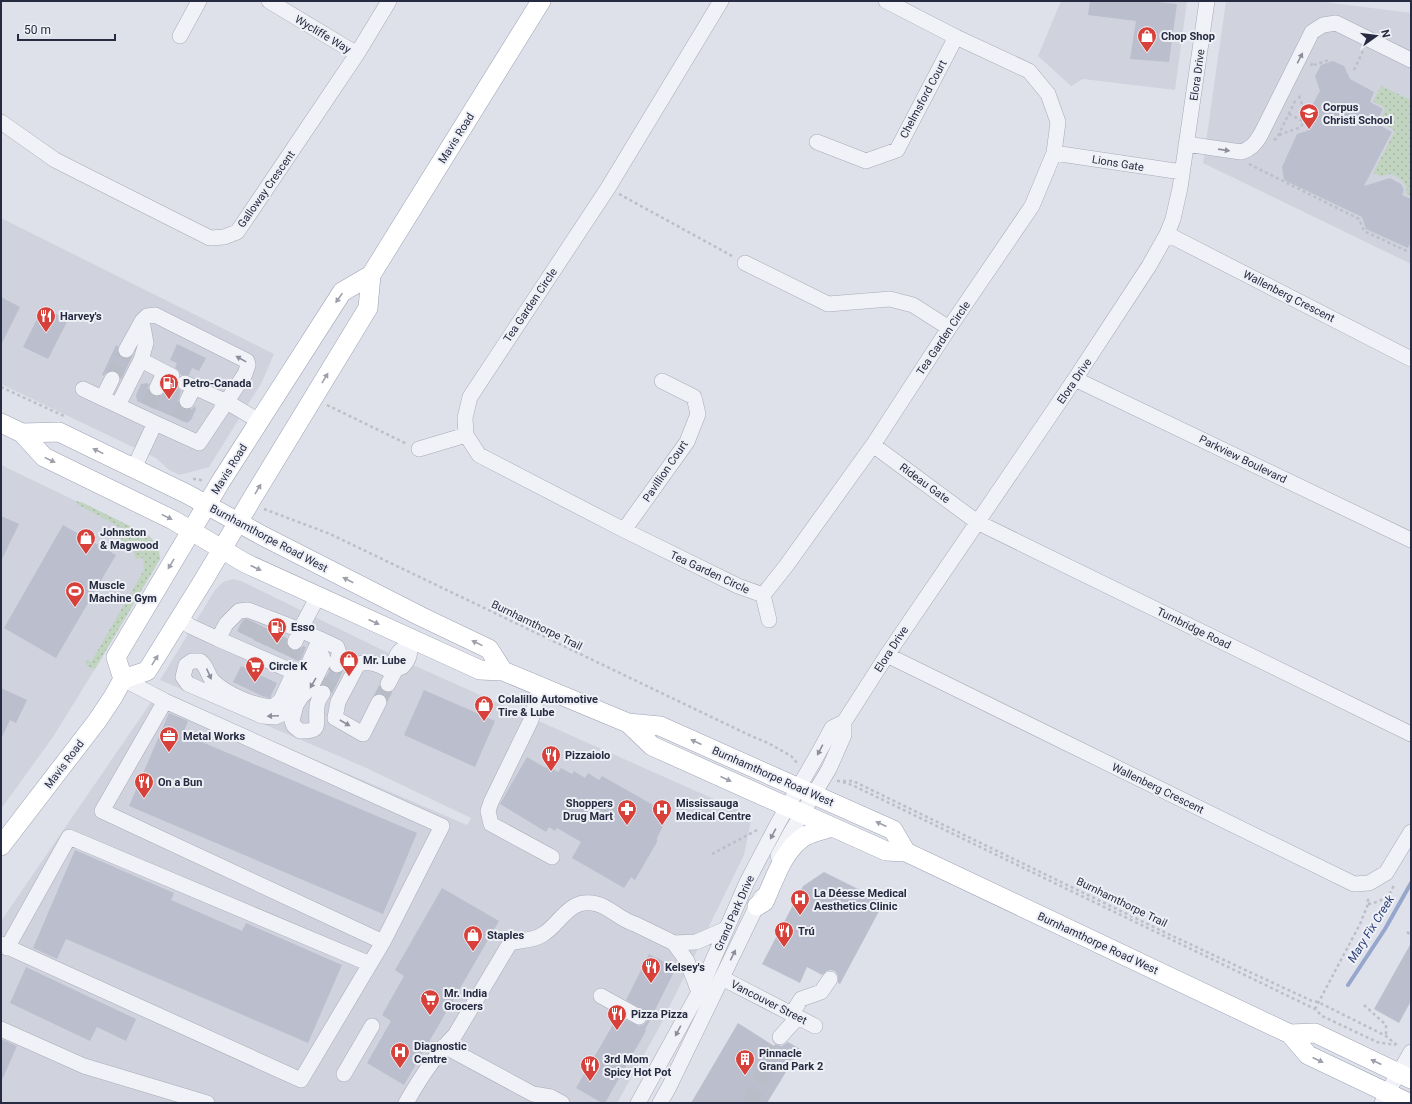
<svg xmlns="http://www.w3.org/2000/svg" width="1412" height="1104" font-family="Roboto,sans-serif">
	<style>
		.built { fill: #d0d3de }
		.green { fill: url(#green-dots) }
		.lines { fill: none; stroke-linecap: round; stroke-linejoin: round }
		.stream { stroke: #97a6cc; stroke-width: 4 }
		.building { fill: #bbbecc }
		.minor-tunnel { stroke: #b9bdc7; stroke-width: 15; stroke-dasharray: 15 8; stroke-linecap: butt }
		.minor-casing { stroke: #a7aab7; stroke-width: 16 }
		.major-casing { stroke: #9da2b6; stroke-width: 20 }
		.path { stroke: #bcbec8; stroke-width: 2.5; stroke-dasharray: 3 3; stroke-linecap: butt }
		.minor { stroke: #f1f2f7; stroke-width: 15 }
		.major { stroke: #fff; stroke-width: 19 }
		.oneway { fill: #8c8e9c }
		.oneway2 { fill: #9da0aa }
		.labels { text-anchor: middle; stroke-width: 4; stroke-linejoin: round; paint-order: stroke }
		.street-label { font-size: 11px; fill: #262b41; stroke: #eef0f6 }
		.poi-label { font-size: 11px; font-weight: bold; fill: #262b41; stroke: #eef0f6; text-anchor: start }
		.water-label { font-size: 12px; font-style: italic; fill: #2e4178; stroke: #eef0f6 }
	</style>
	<defs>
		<pattern id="green-dots" width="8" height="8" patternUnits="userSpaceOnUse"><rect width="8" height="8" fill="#c0d4bf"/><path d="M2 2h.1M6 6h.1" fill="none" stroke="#a5b6a5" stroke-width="1.8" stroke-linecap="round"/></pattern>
	</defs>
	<rect width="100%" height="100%" fill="#dee1e9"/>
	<path class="built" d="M1061 1H1187L1175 90 1083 79 1071 86 1038 56Z
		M1226 1H1317L1411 13V264L1203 163Z
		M1 218 274 354 262 382 209 467 180 475 169 470 156 458 1 384Z
		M1 465 76 501 83 503 148 535 156 543 159 549 160 559 95 669 53 737 1 809Z
		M233 579 241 581 413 665 752 816 744 855 660 1026 617 1103H1V921L158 692 467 825 471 818 362 766 160 680 215 590 223 582Z"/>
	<path class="green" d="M1381 86 1411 100V196L1406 194C1409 183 1400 178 1391 174L1380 176 1373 173 1395 131 1380 121 1385 108 1373 101Z
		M76 501 83 503 148 535C156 542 159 549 160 559L95 669 89 667 86 664 87 659 91 662 144 570 143 558 136 559C134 548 129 545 120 540L125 530 77 504Z"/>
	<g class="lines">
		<path class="stream" d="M1348 985 1385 929 1411 883"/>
	</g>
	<path class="building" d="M1090 1H1146L1177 4 1169 62 1130 59 1136 21 1088 15Z
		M1333 61 1344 66 1350 79 1374 92 1370 102 1383 109 1376 123 1392 132 1364 186 1390 178 1401 184 1404 190 1402 195 1411 199V241L1408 248 1366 229 1362 217 1284 180 1282 167 1297 134 1307 131 1313 120 1310 109 1320 91 1315 76 1321 65Z
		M1 297 20 307 1 345Z
		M43 307 68 320 48 359 23 347Z
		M177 344 206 358 199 371 192 368 189 375H181L179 371 175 368 177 363 170 360Z
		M116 345 118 346V354L121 358 127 359 133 355 121 380 120 374 116 371 111 370 107 372 103 376 102 375Z
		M147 383 149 384 148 388 150 393 153 396 157 397 162 395 169 384H176L178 388 181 391 178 401 180 406 183 409 187 410 192 409 195 406 196 409 191 420 187 423 137 401 136 395 141 384Z
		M1 516 19 524 1 561Z
		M63 525 116 555 56 658 4 628Z
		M247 619 287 638 286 644 288 648 291 650 297 651 301 649 303 646 306 647 300 662 237 631 242 621Z
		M241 666 277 683 270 698 262 696 233 682Z
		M330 670 336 674 343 671 332 694 331 690 329 686 322 684Z
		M1 688 27 700 16 723 10 720 1 739Z
		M424 690 495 721 475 767 404 735Z
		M169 713 188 721 183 734 417 833 383 914 129 806Z
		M527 757 546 768 548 766 558 772 561 768 572 774 574 771 585 778 588 773 599 780 602 776 669 814 657 838V842L635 880 631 877 624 888 572 858 581 842 557 828 555 831 549 827 546 832 500 804Z
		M75 850 174 893 171 900 242 931 246 923 342 965 308 1043 66 939 57 959 33 948Z
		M824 872 884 902 840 984 838 983V976L835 971 831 970 827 971 822 975 807 967 800 983 762 964 803 886Z
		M442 888 499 921 404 1085 367 1063 391 1021 382 1015 404 976 395 970Z
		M1411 943V1001L1399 1023 1374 1009Z
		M649 954 676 968 645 1030 646 1031 605 1103H602L576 1088 618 1016 639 1026 643 1025 647 1021 648 1016 646 1012 626 1000Z
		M26 967 136 1019 126 1041 97 1027 90 1041 10 1003Z
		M738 1023 774 1046 775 1044 782 1046 788 1042 800 1049 767 1103H691Z
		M1 1039 17 1046 1 1082Z"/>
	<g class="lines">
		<path class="minor-tunnel" d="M112 379 126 350
			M148 406 157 388
			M177 418 187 401
			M245 635 252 621
			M260 643 267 628
			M275 650 282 636
			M289 656 295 642
			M323 693 337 665
			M379 702 388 684
			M750 1103 780 1037"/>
		<g class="minor-casing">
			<path id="minor" d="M269 1 357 54
				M721 1 608 188 470 397 465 418 466 435 479 455 624 530 738 586 763 595
				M180 36 199 1
				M1 122 55 160 210 238 224 237 237 232 244 222 357 54 389 1
				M817 142 866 161 897 150 956 37
				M1186 144 1241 152C1251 149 1256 143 1261 134L1312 32 1323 25 1336 23 1411 60
				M1054 153 1182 172
				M1167 234 1411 359
				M745 263 828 304 890 299 913 305 949 328
				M126 350 142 321 147 316 155 315 247 361 248 365 245 374 199 443 155 423 134 468
				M141 360 146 343 142 321
				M1075 379 1411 540
				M185 383 227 402 259 421
				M157 388 164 373
				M83 389 155 423
				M103 397 112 379
				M187 401 194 387
				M118 405 141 360 172 376
				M873 445 977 522 1411 734
				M419 449 466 435
				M624 530 687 442 698 414 694 397 662 381
				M763 595 786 566 873 445 949 328 1032 206 1054 153 1058 122 1048 94 1029 71 956 37 886 1
				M763 595 769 620
				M180 619 190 626 218 639 226 624 239 611 248 610 300 630 318 596
				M218 639 303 676 320 639 300 630 295 642
				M320 639 337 647 339 653 337 665
				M315 650 322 656 324 661 311 687 301 697 296 705 292 721 294 726 300 731C323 732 315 724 317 707 317 702 320 697 323 693
				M887 655 1354 884 1369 883 1386 873 1411 832
				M396 669 394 662C397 653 400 649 409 646
				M294 672 281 700 273 707C255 706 227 695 213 681 207 675 208 667 200 661H192L186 665 183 677 188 684 262 716 275 717 282 714 303 676
				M388 684 396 669 402 667C405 664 408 660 409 656 411 649 407 649 412 640
				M540 687 531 720 491 802 488 811 491 824 552 857
				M165 701 102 811 383 942
				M379 702 363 734 335 718 338 702 358 664C372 660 382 666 394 673
				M778 856 791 832 829 769 844 735V722L887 655 1075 379 1149 266 1167 234 1173 219 1180 188 1207 1
				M674 943 696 942 726 929
				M1 944 301 1080 383 942 442 826 165 701 123 679
				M7 948 69 837 370 964
				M722 978 815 1026
				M601 996 639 1017
				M792 1014 801 999 821 992 830 979
				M1 1029 84 1066 207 1103
				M780 1037 798 1017
				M444 1046 533 1094 551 1097 562 1103
				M344 1074 372 1026
				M406 1103C420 1078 435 1055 455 1035L510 943C520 940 532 941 542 935 562 923 568 897 597 904 610 907 620 920 635 924L674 943 687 961 699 992
				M638 1103 699 992 747 882 777 825 819 752 832 728 844 722
				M660 1103 669 1087 761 897
				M1382 1103 1387 1093 1411 1052"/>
		</g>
		<g class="major-casing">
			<path id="major" d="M1 423 22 433 44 457 173 520 245 563 480 670 503 671 628 723 660 726 893 830 906 852
				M22 433 59 432 187 494 261 535 420 616 489 649 503 671
				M123 679 116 657 221 481 342 292 371 275
				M628 723 652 746 886 851 906 852 1290 1034 1308 1055 1409 1103
				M1 846 97 721 113 697 123 679 147 671 203 581 253 497 368 308 371 275 541 1
				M757 906 764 902C775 879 783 850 805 836 813 832 823 830 832 827
				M1290 1034 1315 1033 1411 1079"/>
		</g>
		<path class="path" d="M1312 63 1311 66 1329 60
			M1354 70 1363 51
			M1289 114 1310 125
			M1279 135 1301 127 1306 115 1298 93
			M1274 140 1277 138 1296 99
			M1249 164 1359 219 1364 231 1409 252
			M619 194 734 257
			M1 387 64 416
			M327 405 407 444
			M193 479H198L203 481
			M264 509 330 534 749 735 768 743 791 756 798 764
			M837 781H853L1164 932 1312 1001 1318 1002 1386 1036 1398 1046
			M843 782 852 785 1315 1009 1322 1016 1377 1042 1395 1045
			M712 854 759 829
			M1368 904C1380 902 1391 897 1394 884
			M1407 932 1411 935
			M1364 1005 1386 1025V1036
			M1315 1009 1360 924 1368 904V896"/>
		<use href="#minor" class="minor"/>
		<use href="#major" class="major"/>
	</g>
	<defs><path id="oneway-solid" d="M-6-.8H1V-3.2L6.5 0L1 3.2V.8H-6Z"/></defs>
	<g class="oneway">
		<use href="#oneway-solid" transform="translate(1300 58) rotate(-63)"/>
		<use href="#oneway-solid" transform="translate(1224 150) rotate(8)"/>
		<use href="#oneway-solid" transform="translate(241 359) rotate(-151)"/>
		<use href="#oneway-solid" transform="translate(209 674) rotate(66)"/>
		<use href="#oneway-solid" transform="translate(313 683) rotate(120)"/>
		<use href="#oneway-solid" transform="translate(273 716) rotate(177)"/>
		<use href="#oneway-solid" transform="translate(345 723) rotate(30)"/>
		<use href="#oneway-solid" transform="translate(820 750) rotate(118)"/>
		<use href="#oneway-solid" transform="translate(773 834) rotate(118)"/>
		<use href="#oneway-solid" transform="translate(733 955) rotate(-64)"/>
		<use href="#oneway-solid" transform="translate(678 1031) rotate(118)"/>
	</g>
	<g class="oneway2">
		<use href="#oneway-solid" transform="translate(339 298) rotate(125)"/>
		<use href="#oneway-solid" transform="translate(325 378) rotate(-59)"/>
		<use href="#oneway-solid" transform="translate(98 451) rotate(-154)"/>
		<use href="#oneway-solid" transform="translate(50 460) rotate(26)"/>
		<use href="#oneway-solid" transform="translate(258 489) rotate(-59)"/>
		<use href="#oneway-solid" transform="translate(167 517) rotate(26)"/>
		<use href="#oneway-solid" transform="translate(171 564) rotate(121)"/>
		<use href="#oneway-solid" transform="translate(256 568) rotate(25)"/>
		<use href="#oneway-solid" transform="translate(348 580) rotate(-153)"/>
		<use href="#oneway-solid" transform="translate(374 622) rotate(25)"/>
		<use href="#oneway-solid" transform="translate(477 643) rotate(-154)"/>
		<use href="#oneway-solid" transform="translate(155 660) rotate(-58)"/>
		<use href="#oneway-solid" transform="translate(696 742) rotate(-156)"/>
		<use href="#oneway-solid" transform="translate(726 779) rotate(24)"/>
		<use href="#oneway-solid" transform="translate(881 824) rotate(-156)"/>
		<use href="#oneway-solid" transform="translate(1318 1060) rotate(25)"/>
		<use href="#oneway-solid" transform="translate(1376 1062) rotate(-155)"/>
	</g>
	<defs>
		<g id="shop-pin" transform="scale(1)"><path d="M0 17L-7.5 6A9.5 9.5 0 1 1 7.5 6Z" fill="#d8403a" stroke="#eef0f6"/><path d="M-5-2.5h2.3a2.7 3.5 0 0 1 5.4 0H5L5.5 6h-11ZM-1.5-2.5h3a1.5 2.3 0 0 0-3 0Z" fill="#fff"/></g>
		<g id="school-pin" transform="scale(1)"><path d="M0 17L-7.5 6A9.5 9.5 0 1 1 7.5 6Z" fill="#d8403a" stroke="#eef0f6"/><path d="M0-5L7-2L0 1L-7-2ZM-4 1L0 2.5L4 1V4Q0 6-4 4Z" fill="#fff"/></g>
		<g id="restaurant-pin" transform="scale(1)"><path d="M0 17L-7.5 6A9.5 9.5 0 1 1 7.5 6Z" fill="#d8403a" stroke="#eef0f6"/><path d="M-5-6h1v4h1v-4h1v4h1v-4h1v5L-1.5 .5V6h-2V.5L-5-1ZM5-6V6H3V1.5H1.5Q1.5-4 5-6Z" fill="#fff"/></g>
		<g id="fuel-pin" transform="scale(1)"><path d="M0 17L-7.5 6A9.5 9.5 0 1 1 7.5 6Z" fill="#d8403a" stroke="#eef0f6"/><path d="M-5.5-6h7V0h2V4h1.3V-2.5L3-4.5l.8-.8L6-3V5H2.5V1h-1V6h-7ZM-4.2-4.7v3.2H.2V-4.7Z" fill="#fff"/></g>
		<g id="stadium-pin" transform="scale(1)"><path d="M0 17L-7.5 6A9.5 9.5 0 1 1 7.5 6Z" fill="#d8403a" stroke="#eef0f6"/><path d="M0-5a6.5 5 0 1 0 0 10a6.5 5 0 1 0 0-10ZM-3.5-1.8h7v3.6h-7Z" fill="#fff"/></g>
		<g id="supermarket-pin" transform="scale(1)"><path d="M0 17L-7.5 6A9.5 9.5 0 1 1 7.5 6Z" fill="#d8403a" stroke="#eef0f6"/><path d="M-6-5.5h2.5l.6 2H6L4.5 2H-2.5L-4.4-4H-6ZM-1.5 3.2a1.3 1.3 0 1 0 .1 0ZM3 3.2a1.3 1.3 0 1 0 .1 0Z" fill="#fff"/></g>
		<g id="office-pin" transform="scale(1)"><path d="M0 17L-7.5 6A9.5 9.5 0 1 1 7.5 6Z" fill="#d8403a" stroke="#eef0f6"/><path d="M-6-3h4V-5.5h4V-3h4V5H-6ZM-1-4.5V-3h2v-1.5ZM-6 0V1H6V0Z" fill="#fff"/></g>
		<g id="pharmacy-pin" transform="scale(1)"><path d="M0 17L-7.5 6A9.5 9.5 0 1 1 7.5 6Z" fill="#d8403a" stroke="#eef0f6"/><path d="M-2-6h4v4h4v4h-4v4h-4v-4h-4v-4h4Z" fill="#fff"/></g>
		<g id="hospital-pin" transform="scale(1)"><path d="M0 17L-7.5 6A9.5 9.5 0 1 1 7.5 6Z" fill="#d8403a" stroke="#eef0f6"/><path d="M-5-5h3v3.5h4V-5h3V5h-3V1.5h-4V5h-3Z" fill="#fff"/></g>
		<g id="building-pin" transform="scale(1)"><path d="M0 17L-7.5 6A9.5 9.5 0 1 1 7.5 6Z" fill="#d8403a" stroke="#eef0f6"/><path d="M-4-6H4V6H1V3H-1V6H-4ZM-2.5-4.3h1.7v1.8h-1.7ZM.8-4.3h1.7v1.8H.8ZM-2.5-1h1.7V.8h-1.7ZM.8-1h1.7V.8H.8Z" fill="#fff"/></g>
	</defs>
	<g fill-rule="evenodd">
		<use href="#shop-pin" x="1147" y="36"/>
		<use href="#school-pin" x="1309" y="113"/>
		<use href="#restaurant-pin" x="46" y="316"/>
		<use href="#fuel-pin" x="169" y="383"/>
		<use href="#shop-pin" x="86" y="538"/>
		<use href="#stadium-pin" x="75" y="591"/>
		<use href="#fuel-pin" x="277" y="627"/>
		<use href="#shop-pin" x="349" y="660"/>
		<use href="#supermarket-pin" x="255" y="666"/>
		<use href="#shop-pin" x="484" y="705"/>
		<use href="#office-pin" x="169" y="736"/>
		<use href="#restaurant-pin" x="551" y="755"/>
		<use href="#restaurant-pin" x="144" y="782"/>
		<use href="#pharmacy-pin" x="627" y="809"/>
		<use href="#hospital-pin" x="662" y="809"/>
		<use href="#hospital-pin" x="800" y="899"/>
		<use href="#restaurant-pin" x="784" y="931"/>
		<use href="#shop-pin" x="473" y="935"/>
		<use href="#restaurant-pin" x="651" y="967"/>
		<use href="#supermarket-pin" x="430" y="999"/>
		<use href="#restaurant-pin" x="617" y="1014"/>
		<use href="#hospital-pin" x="400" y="1052"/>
		<use href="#building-pin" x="745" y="1059"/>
		<use href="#restaurant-pin" x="590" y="1065"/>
	</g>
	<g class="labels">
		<g class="street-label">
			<text transform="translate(323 34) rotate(31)" y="4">Wycliffe Way</text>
			<text transform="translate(1197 75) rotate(-82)" y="4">Elora Drive</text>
			<text transform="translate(923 99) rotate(-62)" y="4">Chelmsford Court</text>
			<text transform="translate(456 138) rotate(-58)" y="4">Mavis Road</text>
			<text transform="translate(1118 163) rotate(9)" y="4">Lions Gate</text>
			<text transform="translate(266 189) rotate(-55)" y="4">Galloway Crescent</text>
			<text transform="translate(1289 296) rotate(27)" y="4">Wallenberg Crescent</text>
			<text transform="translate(530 305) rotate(-56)" y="4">Tea Garden Circle</text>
			<text transform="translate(943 338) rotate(-56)" y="4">Tea Garden Circle</text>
			<text transform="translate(1074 381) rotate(-56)" y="4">Elora Drive</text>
			<text transform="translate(1243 459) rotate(26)" y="4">Parkview Boulevard</text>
			<text transform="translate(229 469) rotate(-58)" y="4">Mavis Road</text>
			<text transform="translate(665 471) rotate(-56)" y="4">Pavillion Court</text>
			<text transform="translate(925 483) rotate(36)" y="4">Rideau Gate</text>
			<text transform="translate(269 538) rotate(28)" y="4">Burnhamthorpe Road West</text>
			<text transform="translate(710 572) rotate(25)" y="4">Tea Garden Circle</text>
			<text transform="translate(537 625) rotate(26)" y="4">Burnhamthorpe Trail</text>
			<text transform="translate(1194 628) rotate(26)" y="4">Turnbridge Road</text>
			<text transform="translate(891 649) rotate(-57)" y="4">Elora Drive</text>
			<text transform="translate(64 764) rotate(-53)" y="4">Mavis Road</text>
			<text transform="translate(773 776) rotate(24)" y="4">Burnhamthorpe Road West</text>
			<text transform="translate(1158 788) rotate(26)" y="4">Wallenberg Crescent</text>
			<text transform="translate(1122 902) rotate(26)" y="4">Burnhamthorpe Trail</text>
			<text transform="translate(734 913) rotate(-66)" y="4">Grand Park Drive</text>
			<text transform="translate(1098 943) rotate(25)" y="4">Burnhamthorpe Road West</text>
			<text transform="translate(769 1002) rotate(27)" y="4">Vancouver Street</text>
		</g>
		<g class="poi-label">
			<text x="1161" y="40">Chop Shop</text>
			<text x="1323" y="111">Corpus<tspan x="1323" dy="13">Christi School</tspan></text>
			<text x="60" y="320">Harvey's</text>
			<text x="183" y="387">Petro-Canada</text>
			<text x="100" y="536">Johnston<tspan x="100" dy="13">&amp; Magwood</tspan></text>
			<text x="89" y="589">Muscle<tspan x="89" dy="13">Machine Gym</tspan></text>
			<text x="291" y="631">Esso</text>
			<text x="363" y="664">Mr. Lube</text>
			<text x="269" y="670">Circle K</text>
			<text x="498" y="703">Colalillo Automotive<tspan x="498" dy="13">Tire &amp; Lube</tspan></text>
			<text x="183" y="740">Metal Works</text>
			<text x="565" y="759">Pizzaiolo</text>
			<text x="158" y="786">On a Bun</text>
			<text x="613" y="807" text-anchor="end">Shoppers<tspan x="613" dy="13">Drug Mart</tspan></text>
			<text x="676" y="807">Mississauga<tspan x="676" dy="13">Medical Centre</tspan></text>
			<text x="814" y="897">La Déesse Medical<tspan x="814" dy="13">Aesthetics Clinic</tspan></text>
			<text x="798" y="935">Trú</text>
			<text x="487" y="939">Staples</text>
			<text x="665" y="971">Kelsey's</text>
			<text x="444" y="997">Mr. India<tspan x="444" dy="13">Grocers</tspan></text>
			<text x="631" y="1018">Pizza Pizza</text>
			<text x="414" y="1050">Diagnostic<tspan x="414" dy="13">Centre</tspan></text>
			<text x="759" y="1057">Pinnacle<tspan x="759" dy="13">Grand Park 2</tspan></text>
			<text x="604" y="1063">3rd Mom<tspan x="604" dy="13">Spicy Hot Pot</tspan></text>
		</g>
		<g class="water-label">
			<text transform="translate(1371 929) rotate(-58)" y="4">Mary Fix Creek</text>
		</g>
	</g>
	<rect width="1412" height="1104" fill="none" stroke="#262b41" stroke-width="4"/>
	<g transform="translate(1376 36) rotate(76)" stroke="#eef0f6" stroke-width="3" paint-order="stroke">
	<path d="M0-3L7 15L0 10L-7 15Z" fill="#262b41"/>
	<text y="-6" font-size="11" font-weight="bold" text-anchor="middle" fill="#262b41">N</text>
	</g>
	<path d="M18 34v6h97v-6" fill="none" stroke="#262b41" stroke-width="2"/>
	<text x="24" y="34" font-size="12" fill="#262b41" stroke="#eef0f6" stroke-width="3" paint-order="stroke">50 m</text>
</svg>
